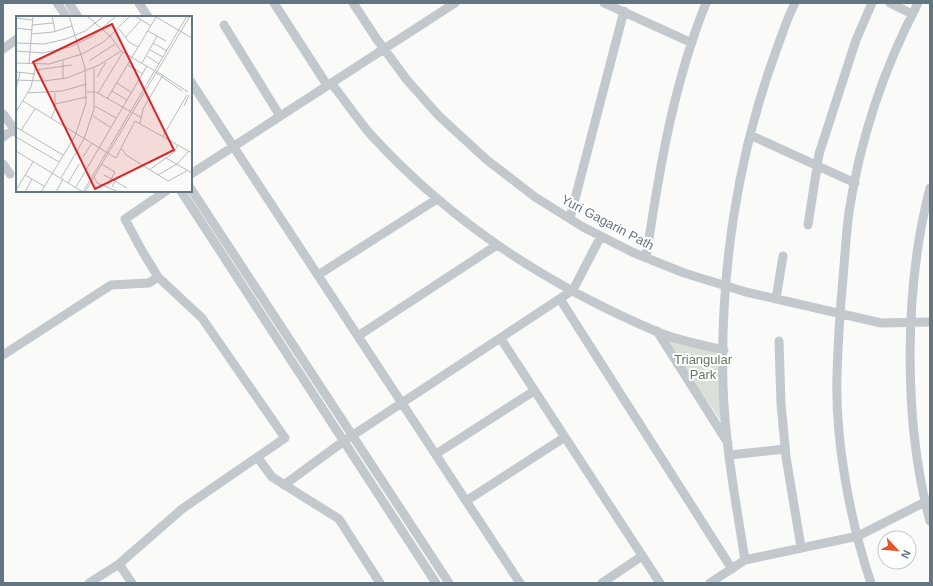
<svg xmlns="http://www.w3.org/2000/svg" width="933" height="586" font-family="Helvetica,sans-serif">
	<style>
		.green { fill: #dadfd7 }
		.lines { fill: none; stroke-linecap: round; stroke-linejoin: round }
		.minor { stroke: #c3c8cc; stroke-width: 9 }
		.labels { text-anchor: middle; stroke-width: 4; stroke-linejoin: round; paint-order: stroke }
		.street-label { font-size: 13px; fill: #657683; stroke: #fff }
		.park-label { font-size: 13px; fill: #687a64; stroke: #fff }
		.inset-road { fill: none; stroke: #b5bdc2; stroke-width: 1 }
		.view { fill: #d62828; fill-opacity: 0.15; stroke: #d62828; stroke-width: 2 }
		.inset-edge { fill: none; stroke: #657683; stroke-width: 2 }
	</style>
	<rect width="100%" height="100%" fill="#fafaf8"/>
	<path class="green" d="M661 333 718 353 727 430Z"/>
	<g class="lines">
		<path class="minor" d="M57 3 67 17
			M69 3 78 17
			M139 3 148 17
			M274 3 327 85
			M353 3 376 38 407 80 439 116 487 160 535 197 583 227 632 252 684 273 746 292 881 323 930 322
			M604 3 692 43
			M890 3 912 14
			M224 25 280 116
			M3 49 17 39
			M191 82 520 583
			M331 83C345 100 357 119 372 136 453 224 549 286 660 333 680 341 703 345 724 350
			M3 114 17 133
			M750 135 855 183
			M3 137 17 127
			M3 164 10 174
			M191 174 455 3
			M930 188C904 287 903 422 930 521
			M191 189 449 583
			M181 191 436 583
			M570 218 624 11
			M808 225 819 154 856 40 872 3
			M646 258C659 171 673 85 706 3
			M318 275 437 199
			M560 299 732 569
			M776 299 783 256
			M657 331 728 443
			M358 336 497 245
			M501 339 660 583
			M779 341 781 404 786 457 801 547
			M3 355 111 285 149 283 158 277
			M436 454 534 391
			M730 455 785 449
			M258 458 272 477 339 519 380 583
			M284 485 344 441 573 290 601 236
			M466 501 565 437
			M745 560C736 503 725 445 723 386 720 273 737 157 776 51 782 35 787 18 795 3
			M119 564 132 583
			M89 583 119 564 182 509 285 438 202 318 158 277 141 249 125 219 166 191
			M602 583 642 556
			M710 583 745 560 858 536 929 500
			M871 583C850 521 835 441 837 375 838 343 840 310 843 278 845 256 846 234 849 212 860 140 884 68 918 3"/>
	</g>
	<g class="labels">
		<g class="street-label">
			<text transform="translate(608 222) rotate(28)" y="5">Yuri Gagarin Path</text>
		</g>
		<g class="park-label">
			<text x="703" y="364">Triangular<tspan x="703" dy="15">Park</tspan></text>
		</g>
	</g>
	<g transform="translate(16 16)">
		<rect width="176" height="176" fill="#fafaf8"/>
		<path class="inset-road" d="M36 0 39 15M71 0 95 21 105 35 139 55M119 0 135 10M140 1 176 22M0 2 16 4M16 9 37 7M0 12 16 14M103 13 113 26 122 31M132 15 150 25M15 18 37 16 56 10M109 22 125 4M0 27 28 28 50 23 69 15 88 0M137 27 151 35M134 34 147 41M0 35 27 37 54 31 77 20 100 0M131 40 143 48M47 45V62M73 45 99 28M0 47 33 48 66 38 89 25 114 0M126 47 141 20M13 48 17 0M112 49 127 58M20 54 56 49M140 55 172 76M0 56 19 58M139 56 166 75M81 61 90 46M0 64 28 65 51 62 83 49 105 35M101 67 116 77M0 73 4 57M96 75 111 84M71 76H80L126 102M11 77 46 75 71 68M82 77 107 36M91 83 140 1M7 85 100 142 119 105 176 137M39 88 71 81M79 90 100 102M168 90 173 79M0 96 15 71 20 49M77 100 94 111M35 103 39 93V77M124 107 127 93 147 59M0 111 47 139M5 114 19 93M147 120 171 79M0 121 43 146M68 123 78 93V52M106 133 110 139 152 165 171 155M0 135 67 176M67 141 76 127M150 142 176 157M85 148 99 156 92 169M133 154 157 137 162 129M9 159 28 170M88 159 111 172M142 159 161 148 173 135M78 161 81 167 103 176M45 162 68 123M52 167 63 148M60 171 131 50M96 171 102 160M0 174 17 146M9 176 16 163M25 176 59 120 70 87 69 52 53 0M40 176 47 163M67 176 171 0M69 176 174 0"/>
		<path class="view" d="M96 8 158 134 79 173 17 46Z"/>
		<rect width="176" height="176" class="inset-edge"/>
	</g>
	<rect width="933" height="586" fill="none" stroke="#657683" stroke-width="8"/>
	<g transform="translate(897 550) rotate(116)"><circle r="19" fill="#ffffff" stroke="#c1c8cd"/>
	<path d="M0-3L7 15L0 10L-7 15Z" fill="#e4572e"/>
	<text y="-6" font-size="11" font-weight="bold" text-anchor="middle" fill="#657683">N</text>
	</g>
</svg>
